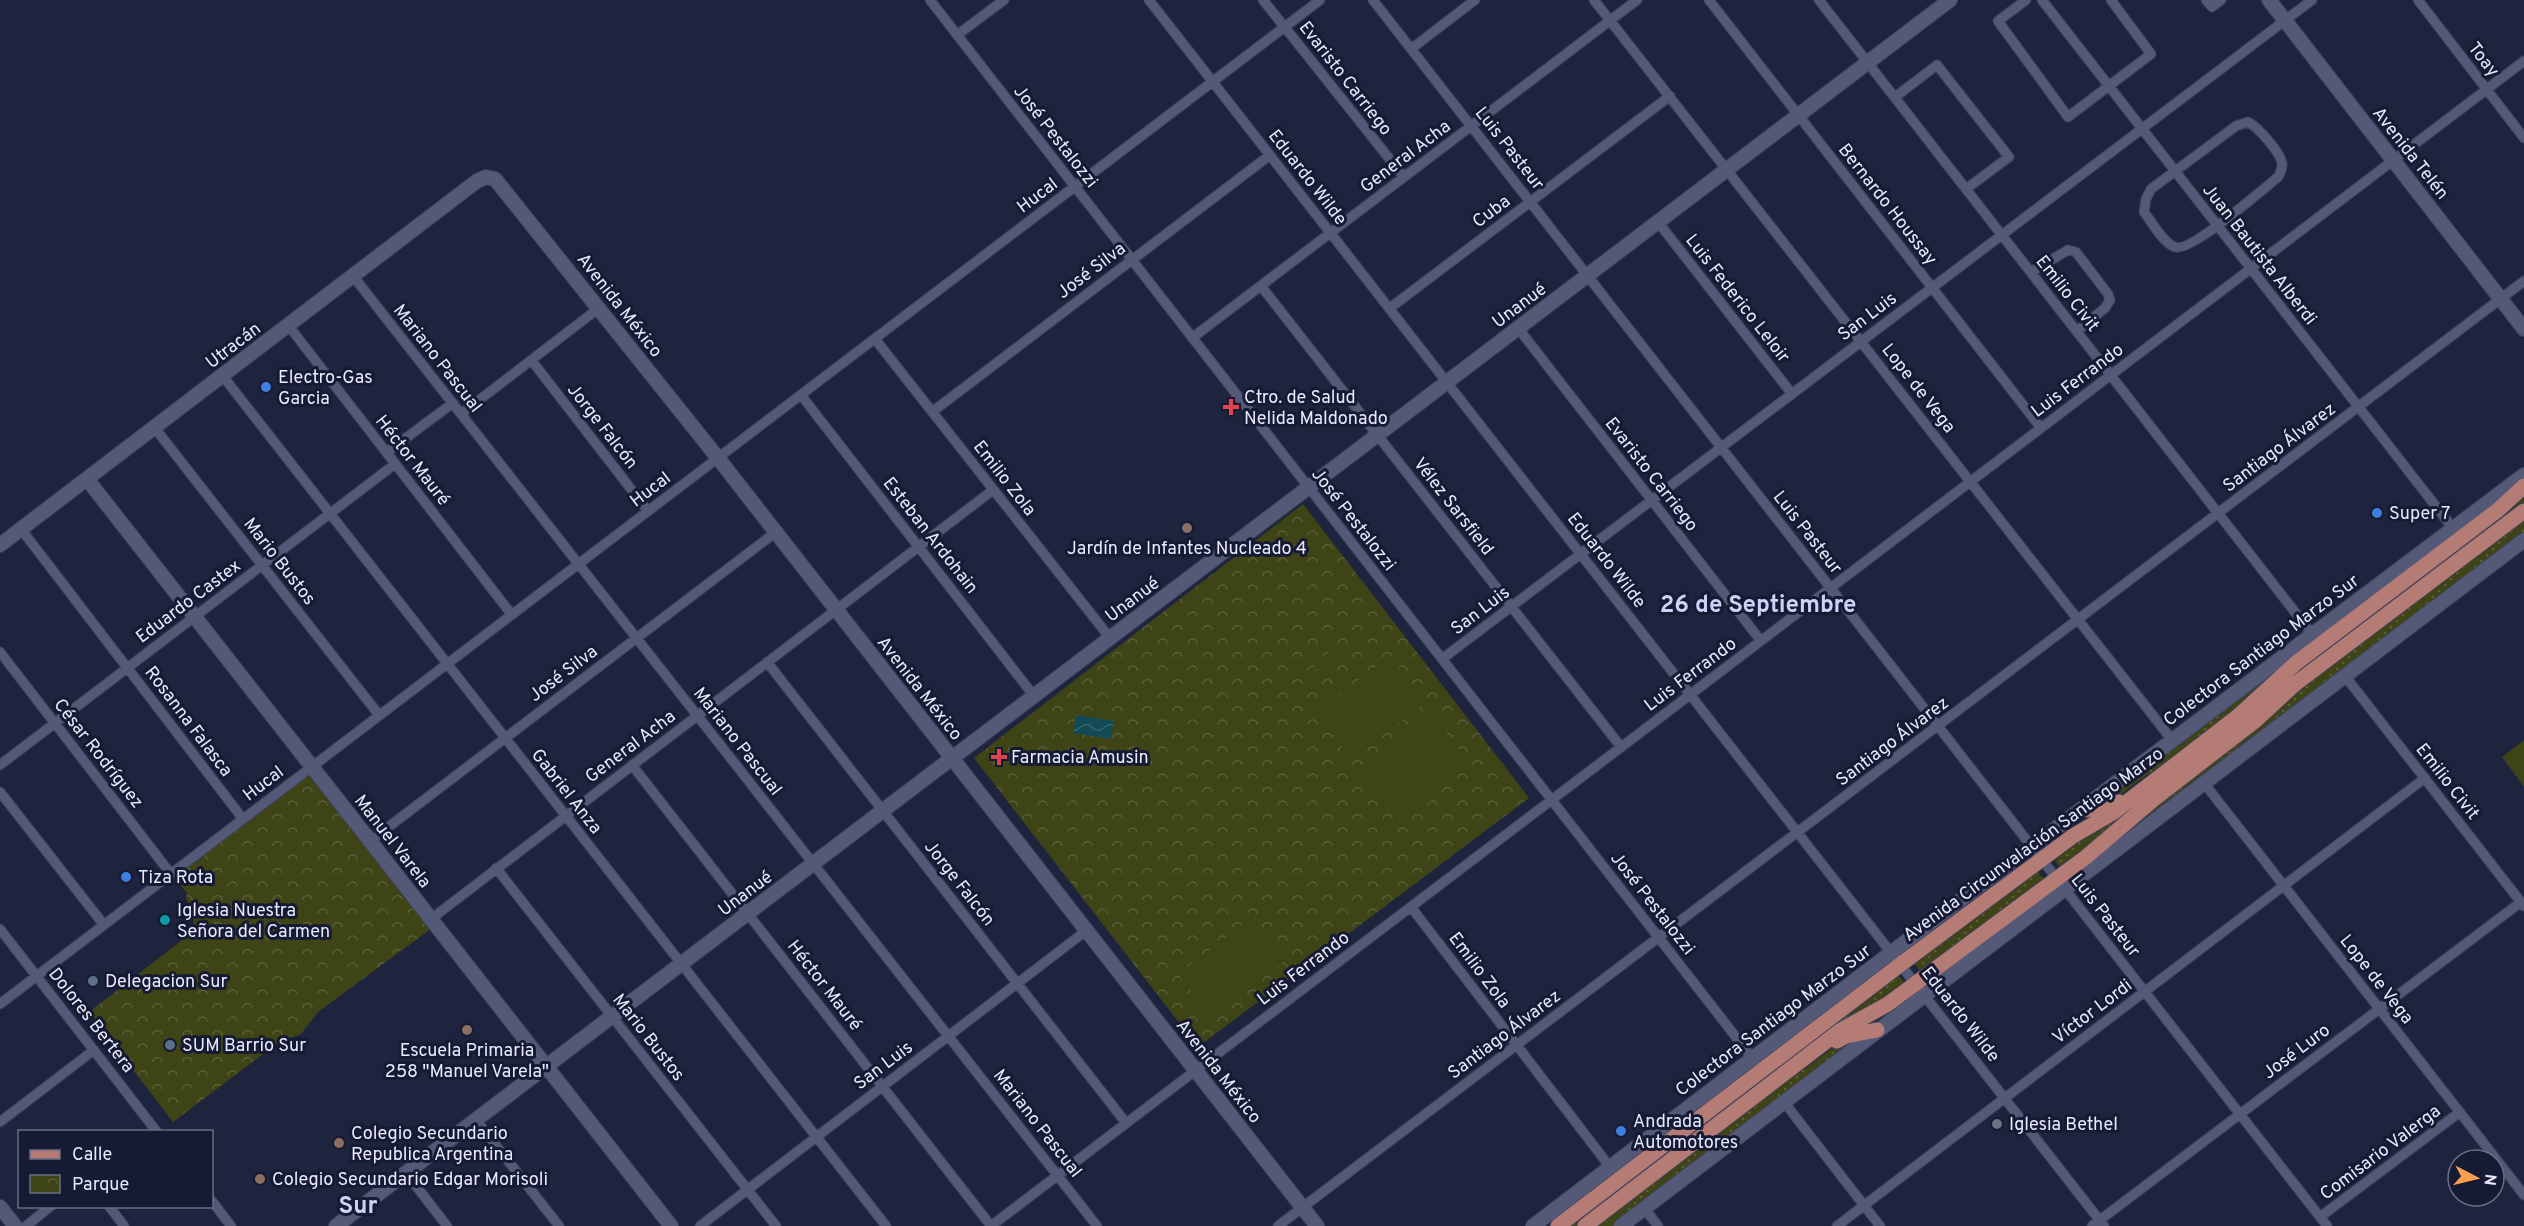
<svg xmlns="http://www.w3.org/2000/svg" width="2524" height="1226" font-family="Overpass,sans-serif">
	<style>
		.grass { fill: url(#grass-dots) }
		.park { fill: url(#park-crowns) }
		.pitch { fill: #3e4415 }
		.water { fill: url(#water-waves) }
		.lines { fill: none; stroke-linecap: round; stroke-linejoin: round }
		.street-casing { stroke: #3e4258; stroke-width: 11 }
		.secondary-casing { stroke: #3e4258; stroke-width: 16 }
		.primary-casing { stroke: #3e4258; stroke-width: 17 }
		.street { stroke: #535977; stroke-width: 9 }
		.secondary { stroke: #535977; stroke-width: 14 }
		.primary { stroke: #b57b75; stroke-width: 15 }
		.shop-dot { fill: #3f7fe0; stroke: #161a33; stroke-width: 2 }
		.health-dot { fill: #e0444e; stroke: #161a33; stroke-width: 2 }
		.education-dot { fill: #8d6e63; stroke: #161a33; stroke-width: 2 }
		.culture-dot { fill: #0f9aa8; stroke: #161a33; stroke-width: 2 }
		.service-dot { fill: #5c6f8a; stroke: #161a33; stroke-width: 2 }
		.worship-dot { fill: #6b7280; stroke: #161a33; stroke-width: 2 }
		.labels { text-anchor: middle; stroke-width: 6; stroke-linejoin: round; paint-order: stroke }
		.street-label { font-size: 18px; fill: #e7ebfd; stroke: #161a33 }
		.poi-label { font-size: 18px; fill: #e7ebfd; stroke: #161a33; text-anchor: start }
		.district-label { font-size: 24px; font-weight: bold; fill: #cad2f5; stroke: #161a33 }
	</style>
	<defs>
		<pattern id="grass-dots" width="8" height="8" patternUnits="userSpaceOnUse" patternTransform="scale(1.5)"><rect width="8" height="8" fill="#3e4415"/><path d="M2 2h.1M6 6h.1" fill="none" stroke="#5a5f38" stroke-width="1.8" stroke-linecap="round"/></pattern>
		<pattern id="park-crowns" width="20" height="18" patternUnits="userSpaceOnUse" patternTransform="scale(1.5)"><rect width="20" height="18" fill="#3e4415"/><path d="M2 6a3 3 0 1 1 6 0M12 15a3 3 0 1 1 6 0" fill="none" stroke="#5a5f38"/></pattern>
		<pattern id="water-waves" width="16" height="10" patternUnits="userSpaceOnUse" patternTransform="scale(1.5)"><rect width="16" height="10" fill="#124b57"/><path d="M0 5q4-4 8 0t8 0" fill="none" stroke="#346570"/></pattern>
	</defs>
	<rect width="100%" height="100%" fill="#1f243e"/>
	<path class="grass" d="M2513 486 2174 760 2145 776 2112 801 2097 802Z
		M2524 494V506L2085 850 2059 867 2054 859Z
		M2524 517V534L2090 862 2290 695Z
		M2037 871 2044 879 1920 971 1914 963Z
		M1898 975 1904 982 1903 987 1841 1024 1577 1226H1567Z
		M1861 1036 1615 1226H1593L1770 1091 1806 1068 1842 1041Z"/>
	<path class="park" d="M1303 504 1529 798 1198 1047 974 758Z
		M310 769 432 928 318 1012 301 1034 278 1043 173 1122 89 1012 190 934C195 922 196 911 186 899L187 893 172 875Z"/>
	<path class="pitch" d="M1341 642 1351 654 1323 677 1313 665Z
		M1390 656 1425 703 1351 759 1316 712Z
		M1434 717 1470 764 1397 820 1361 773Z
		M2524 740V787L2502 757Z
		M1251 919 1284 962 1210 1017 1178 974Z"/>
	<path class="water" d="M1076 715 1114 721 1111 739 1073 733Z"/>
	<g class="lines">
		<g class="street-casing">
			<path id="street" d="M930 0 1753 1059
				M1149 0 2104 1226
				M1263 0 1404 177
				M1373 0 2327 1226
				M1594 0 2172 740
				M1709 0 2041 428
				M1819 0 2312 634
				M2026 0 1998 21 2068 117 2151 54 2111 0
				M2042 0 2452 527
				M2206 0 2212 7 2221 0
				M2418 0 2524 138
				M957 35 1004 0
				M1411 49 1475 0
				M1895 97 1937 65 2009 157 1966 189
				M2248 122C2258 127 2280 152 2282 163 2283 169 2280 173 2278 177 2262 190 2190 253 2175 247 2163 243 2152 222 2144 212L2146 199 2151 189 2236 126Z
				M1658 222 1792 394
				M2031 272 2068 250 2076 252 2108 294 2110 300 2105 308 2077 331
				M353 276 1097 1226
				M1261 286 1621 747
				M1390 308 1670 96
				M288 325 512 615
				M1518 328 1761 641
				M1192 338 1637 0
				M875 339 1110 638
				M532 361 648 511
				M222 375 886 1226
				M801 395 1034 696
				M932 412 1270 155
				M461 414 599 308
				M154 427 379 715
				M387 452 453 403
				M21 529 243 819
				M0 652 171 874
				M1442 659 2312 0
				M767 662 1126 1123
				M2345 676 2524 906
				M0 765 395 464
				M632 765 991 1226
				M2204 783 2524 1195
				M0 792 104 925
				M370 841 776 532
				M496 868 776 1226
				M1411 907 1610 1167
				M431 919 993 490
				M0 929 157 1132
				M0 1004 1320 0
				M1784 1102 1880 1226
				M476 1120 559 1226
				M0 1122 94 1050
				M406 1173 447 1226
				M212 1201 231 1226
				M109 1206 124 1226
				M1644 1208 1658 1226
				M2320 1217 2460 1112
				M26 1226 51 1206
				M700 1226 1087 930
				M991 1226 2524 61
				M1278 1226 2524 281
				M1837 1226 2425 778
				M2092 1226 2521 902"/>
		</g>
		<g class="secondary-casing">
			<path id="secondary" d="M2269 0 2524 329
				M87 479 671 1226
				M0 545 477 181 486 177 495 179 718 458 1317 1226
				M0 1207 15 1226
				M336 1226 1950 0
				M1533 1226 1892 952 2524 475
				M1621 1226 2524 540"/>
		</g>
		<g class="primary-casing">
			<path id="primary" d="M2081 810 2109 807 2119 802
				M1837 1041 1846 1036 1877 1030
				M1558 1226 1901 964 2073 836 2114 812 2237 717 2296 663 2498 510 2524 486
				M1585 1226 1841 1030 1888 1004 2086 857 2154 799 2256 720 2295 684 2524 511"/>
		</g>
		<use href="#street" class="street"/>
		<use href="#secondary" class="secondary"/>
		<use href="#primary" class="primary"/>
	</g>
	<g class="shop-dot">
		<circle cx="266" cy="387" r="6"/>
		<circle cx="2377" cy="513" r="6"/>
		<circle cx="126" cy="877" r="6"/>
		<circle cx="1621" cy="1131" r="6"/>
	</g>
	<g class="health-dot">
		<path d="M1228 398h6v6h6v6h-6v6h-6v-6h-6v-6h6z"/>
		<path d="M996 748h6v6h6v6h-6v6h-6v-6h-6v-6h6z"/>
	</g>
	<g class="education-dot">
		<circle cx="1187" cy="528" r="6"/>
		<circle cx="467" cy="1030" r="6"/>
		<circle cx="339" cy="1143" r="6"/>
		<circle cx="260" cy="1179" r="6"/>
	</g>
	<circle class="culture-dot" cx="165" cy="920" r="6"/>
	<g class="service-dot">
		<circle cx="93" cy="981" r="6"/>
		<circle cx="170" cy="1045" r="6"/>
	</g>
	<circle class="worship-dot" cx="1997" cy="1124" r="6"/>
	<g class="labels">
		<g class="street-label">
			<text transform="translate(2484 59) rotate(52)" y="6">Toay</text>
			<text transform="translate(1346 78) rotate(52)" y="6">Evaristo Carriego</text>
			<text transform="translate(1056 136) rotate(52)" y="6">José Pestalozzi</text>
			<text transform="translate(1510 148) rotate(52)" y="6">Luis Pasteur</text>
			<text transform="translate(2411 153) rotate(52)" y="6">Avenida Telén</text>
			<text transform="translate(1405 156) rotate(-37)" y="6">General Acha</text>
			<text transform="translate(1308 177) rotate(52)" y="6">Eduardo Wilde</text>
			<text transform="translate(1037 195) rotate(-37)" y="6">Hucal</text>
			<text transform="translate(1888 204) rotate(52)" y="6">Bernardo Houssay</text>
			<text transform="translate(1491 211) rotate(-37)" y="6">Cuba</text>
			<text transform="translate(2260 254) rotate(52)" y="6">Juan Bautista Alberdi</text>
			<text transform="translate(1091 270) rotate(-37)" y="6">José Silva</text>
			<text transform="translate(2068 293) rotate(52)" y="6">Emilio Civit</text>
			<text transform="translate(1738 298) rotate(52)" y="6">Luis Federico Leloir</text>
			<text transform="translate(620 305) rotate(52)" y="6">Avenida México</text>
			<text transform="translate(1519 305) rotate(-37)" y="6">Unanué</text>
			<text transform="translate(1867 316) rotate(-37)" y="6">San Luis</text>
			<text transform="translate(233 345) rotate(-37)" y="6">Utracán</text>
			<text transform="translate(438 358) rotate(52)" y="6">Mariano Pascual</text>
			<text transform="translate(2077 380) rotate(-37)" y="6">Luis Ferrando</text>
			<text transform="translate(1919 388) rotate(52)" y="6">Lope de Vega</text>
			<text transform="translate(603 426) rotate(52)" y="6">Jorge Falcón</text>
			<text transform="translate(2279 447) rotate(-37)" y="6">Santiago Álvarez</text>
			<text transform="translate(413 460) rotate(52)" y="6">Héctor Mauré</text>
			<text transform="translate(1652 474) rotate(52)" y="6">Evaristo Carriego</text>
			<text transform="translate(1005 478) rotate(52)" y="6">Emilio Zola</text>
			<text transform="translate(650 489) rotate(-37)" y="6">Hucal</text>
			<text transform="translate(1454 506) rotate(52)" y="6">Vélez Sarsfield</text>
			<text transform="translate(1354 519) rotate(52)" y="6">José Pestalozzi</text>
			<text transform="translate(1808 532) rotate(52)" y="6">Luis Pasteur</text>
			<text transform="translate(931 535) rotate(52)" y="6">Esteban Ardohain</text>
			<text transform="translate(1607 560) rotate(52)" y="6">Eduardo Wilde</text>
			<text transform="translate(280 561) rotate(52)" y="6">Mario Bustos</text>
			<text transform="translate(1132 599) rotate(-37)" y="6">Unanué</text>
			<text transform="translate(188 601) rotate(-37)" y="6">Eduardo Castex</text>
			<text transform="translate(1480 610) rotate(-37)" y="6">San Luis</text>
			<text transform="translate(2261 650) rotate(-37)" y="6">Colectora Santiago Marzo Sur</text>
			<text transform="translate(563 673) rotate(-37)" y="6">José Silva</text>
			<text transform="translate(1690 674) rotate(-37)" y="6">Luis Ferrando</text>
			<text transform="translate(920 688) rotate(52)" y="6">Avenida México</text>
			<text transform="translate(189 721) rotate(53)" y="6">Rosanna Falasca</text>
			<text transform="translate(738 741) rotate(52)" y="6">Mariano Pascual</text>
			<text transform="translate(1892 741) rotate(-37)" y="6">Santiago Álvarez</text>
			<text transform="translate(630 746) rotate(-37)" y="6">General Acha</text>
			<text transform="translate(99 753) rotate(52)" y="6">César Rodríguez</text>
			<text transform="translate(2448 781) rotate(52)" y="6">Emilio Civit</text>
			<text transform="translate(263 783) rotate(-37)" y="6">Hucal</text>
			<text transform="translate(567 791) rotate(52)" y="6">Gabriel Anza</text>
			<text transform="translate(393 841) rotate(52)" y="6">Manuel Varela</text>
			<text transform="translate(2033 844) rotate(-36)" y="6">Avenida Circunvalación Santiago Marzo</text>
			<text transform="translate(960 883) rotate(52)" y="6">Jorge Falcón</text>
			<text transform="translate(745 893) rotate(-37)" y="6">Unanué</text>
			<text transform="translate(1653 903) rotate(52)" y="6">José Pestalozzi</text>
			<text transform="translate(2106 915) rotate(52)" y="6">Luis Pasteur</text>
			<text transform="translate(1303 968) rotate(-37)" y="6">Luis Ferrando</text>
			<text transform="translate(1480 970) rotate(53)" y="6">Emilio Zola</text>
			<text transform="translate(2377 979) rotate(52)" y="6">Lope de Vega</text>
			<text transform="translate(825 985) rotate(52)" y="6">Héctor Mauré</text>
			<text transform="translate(2092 1011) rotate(-37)" y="6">Víctor Lordi</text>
			<text transform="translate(1961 1014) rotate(52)" y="6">Eduardo Wilde</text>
			<text transform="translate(92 1020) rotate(52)" y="6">Dolores Bertera</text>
			<text transform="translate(1773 1020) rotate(-37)" y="6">Colectora Santiago Marzo Sur</text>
			<text transform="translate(1504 1034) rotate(-37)" y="6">Santiago Álvarez</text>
			<text transform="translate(649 1037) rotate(52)" y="6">Mario Bustos</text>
			<text transform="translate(2296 1051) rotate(-37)" y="6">José Luro</text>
			<text transform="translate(883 1065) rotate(-37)" y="6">San Luis</text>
			<text transform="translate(1219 1071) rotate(52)" y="6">Avenida México</text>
			<text transform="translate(1038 1123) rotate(52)" y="6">Mariano Pascual</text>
			<text transform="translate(2380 1152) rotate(-37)" y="6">Comisario Valerga</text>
		</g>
		<g class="poi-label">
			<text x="278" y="383">Electro-Gas<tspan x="278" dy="21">Garcia</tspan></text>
			<text x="1244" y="403">Ctro. de Salud<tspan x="1244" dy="21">Nelida Maldonado</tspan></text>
			<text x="2389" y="519">Super 7</text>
			<text x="1187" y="554" text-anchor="middle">Jardín de Infantes Nucleado 4</text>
			<text x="1011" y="763">Farmacia Amusin</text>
			<text x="138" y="883">Tiza Rota</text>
			<text x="177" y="916">Iglesia Nuestra<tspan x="177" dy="21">Señora del Carmen</tspan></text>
			<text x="105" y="987">Delegacion Sur</text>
			<text x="182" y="1051">SUM Barrio Sur</text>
			<text x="467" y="1056" text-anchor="middle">Escuela Primaria<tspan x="467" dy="21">258 "Manuel Varela"</tspan></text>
			<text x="1633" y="1127">Andrada<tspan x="1633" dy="21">Automotores</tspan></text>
			<text x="2009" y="1130">Iglesia Bethel</text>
			<text x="351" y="1139">Colegio Secundario<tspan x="351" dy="21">Republica Argentina</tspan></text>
			<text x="272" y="1185">Colegio Secundario Edgar Morisoli</text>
		</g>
		<g class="district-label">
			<text x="1758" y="612">26 de Septiembre</text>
			<text x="358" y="1213">Sur</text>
		</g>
	</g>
	<rect x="18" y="1130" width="195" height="78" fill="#161a33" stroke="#6a6e84" stroke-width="1.5"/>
	<rect x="30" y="1150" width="30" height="9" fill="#b57b75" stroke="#6a6e84" stroke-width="1.5"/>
	<text x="72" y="1160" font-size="18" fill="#e7ebfd">Calle</text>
	<rect x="30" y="1175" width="30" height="18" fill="url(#park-crowns)" stroke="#6a6e84" stroke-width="1.5"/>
	<text x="72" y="1190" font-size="18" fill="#e7ebfd">Parque</text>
	<g transform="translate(2476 1178) rotate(97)"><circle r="28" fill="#161a33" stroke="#6a6e84" stroke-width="1.5"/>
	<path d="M0-4.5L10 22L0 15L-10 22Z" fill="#fa9f4e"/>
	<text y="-9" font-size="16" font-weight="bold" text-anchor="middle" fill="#e7ebfd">N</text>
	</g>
</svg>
